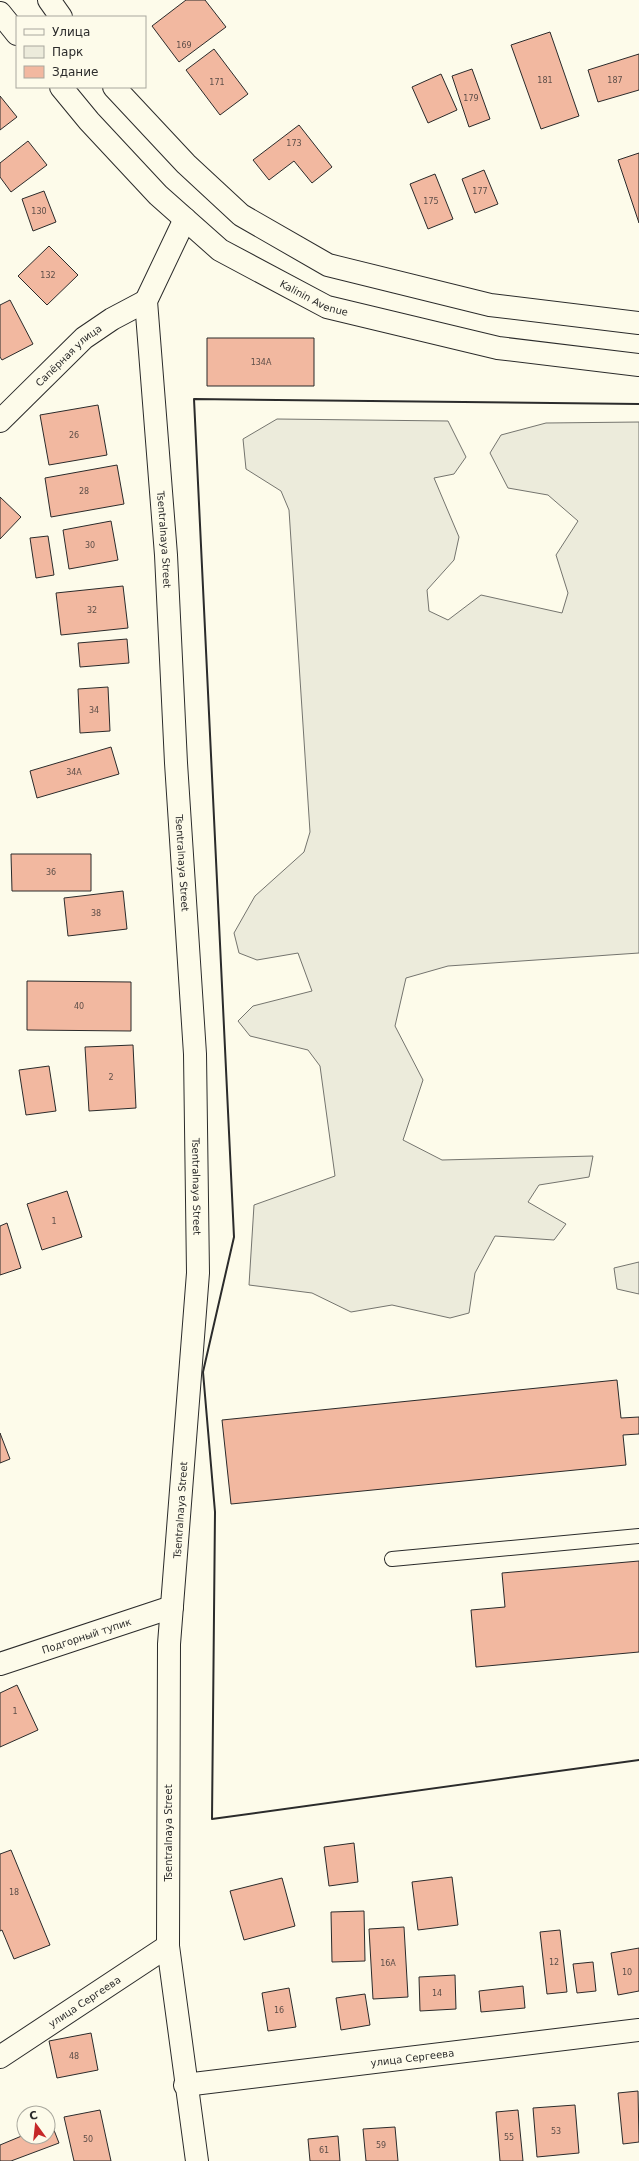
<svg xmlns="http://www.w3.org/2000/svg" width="639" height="2161" font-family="'DejaVu Sans',sans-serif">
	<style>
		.green { fill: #ecebdb; stroke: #74746e }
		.building { fill: #f2b8a0; stroke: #2b2b2b }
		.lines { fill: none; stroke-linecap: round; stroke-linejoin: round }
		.lane-casing { stroke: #2b2b2b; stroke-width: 16 }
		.street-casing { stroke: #2b2b2b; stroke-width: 24 }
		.primary-casing { stroke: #2b2b2b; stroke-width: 24 }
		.lane { stroke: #fdfbea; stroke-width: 14 }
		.street { stroke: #fdfbea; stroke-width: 22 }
		.primary { stroke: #fdfbea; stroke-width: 22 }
		.wall { stroke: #2b2b2b; stroke-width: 2 }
		.labels { text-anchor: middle; stroke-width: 3; stroke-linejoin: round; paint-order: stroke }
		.number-label { font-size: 8px; fill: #5d4e48 }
		.street-label { font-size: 10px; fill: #2b2b2b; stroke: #fdfbea }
	</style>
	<rect width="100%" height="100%" fill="#fdfbea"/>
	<path class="green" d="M277 419 448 421 466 457 454 474 434 478 459 537 454 560 427 590 429 611 448 620 481 595 562 613 568 593 556 555 578 521 548 495 508 488 490 453 501 435 546 423 639 422V953L448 966 406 978 395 1026 423 1080 403 1140 442 1160 593 1156 589 1177 539 1185 528 1202 566 1224 554 1240 495 1236 475 1273 469 1313 450 1318 392 1305 351 1312 312 1293 249 1285 254 1205 335 1176 320 1066 308 1050 250 1036 238 1021 253 1006 312 991 298 953 257 960 239 953 234 933 255 896 304 852 310 832 289 510 281 491 246 469 243 439Z
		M639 1262V1294L617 1289 614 1268Z"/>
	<path class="building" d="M186 0H205L226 27 179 62 152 26Z
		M550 32 579 116 541 129 511 45Z
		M214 49 248 94 220 115 186 70Z
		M639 54V90L598 102 588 70Z
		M472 69 490 119 469 127 452 76Z
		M441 74 457 110 428 123 412 87Z
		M0 96 17 117 0 130Z
		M299 125 332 167 312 183 294 161 269 180 253 160Z
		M28 141 47 165 11 192 0 177V163Z
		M639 153V223L618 160Z
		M484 170 498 204 475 213 462 179Z
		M435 174 453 219 428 229 410 184Z
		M44 191 56 222 33 231 22 199Z
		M49 246 78 275 47 305 18 276Z
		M10 300 33 344 2 360 0 357V305Z
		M207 338H314V386H207Z
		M98 405 107 455 49 465 40 415Z
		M117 465 124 504 51 517 45 478Z
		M0 497 21 517 0 539Z
		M111 521 118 560 69 569 63 530Z
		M48 536 54 575 36 578 30 538Z
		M123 586 128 628 61 635 56 593Z
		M127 639 129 663 80 667 78 643Z
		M108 687 110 731 80 733 78 689Z
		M111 747 119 774 37 798 30 771Z
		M11 854H91V891H12Z
		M123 891 127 929 68 936 64 898Z
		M27 981 131 982V1031L27 1030Z
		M133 1045 136 1108 89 1111 85 1047Z
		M49 1066 56 1111 26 1115 19 1070Z
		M67 1191 82 1237 42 1250 27 1204Z
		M7 1223 21 1268 0 1275V1226Z
		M617 1380 621 1418 639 1417V1434L623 1435 626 1465 231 1504 222 1420Z
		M0 1433 10 1459 0 1463Z
		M639 1561V1652L476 1667 471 1610 505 1607 502 1573Z
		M17 1685 38 1730 0 1747V1693Z
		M354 1843 358 1882 329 1886 324 1847Z
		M11 1850 50 1945 14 1959 2 1930 0 1931V1854Z
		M452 1877 458 1925 418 1930 412 1882Z
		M282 1878 295 1926 244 1940 230 1891Z
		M364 1911 365 1961 332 1962 331 1912Z
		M404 1927 408 1997 373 1999 369 1929Z
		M560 1930 567 1992 547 1994 540 1932Z
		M639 1948V1991L618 1995 611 1953Z
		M593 1962 596 1991 577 1993 573 1964Z
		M455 1975 456 2009 420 2011 419 1977Z
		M523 1986 525 2008 481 2012 479 1991Z
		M289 1988 296 2027 268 2031 262 1993Z
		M365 1994 370 2025 341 2030 336 1998Z
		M91 2033 98 2070 57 2078 49 2041Z
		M638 2091 639 2142 623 2144 618 2093Z
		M575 2105 579 2153 537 2157 533 2108Z
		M100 2110 111 2161H74L64 2117Z
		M518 2110 523 2161H500L496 2112Z
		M52 2125 59 2143 11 2161H0V2145L24 2135V2137H48V2126Z
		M395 2127 398 2161H366L363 2129Z
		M338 2136 340 2161H310L308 2139Z"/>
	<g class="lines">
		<g class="lane-casing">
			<path id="lane" d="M392 1559 639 1536"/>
		</g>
		<g class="street-casing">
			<g id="street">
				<path id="s1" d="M185 219 146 301 166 555 176 763 195 1054 198 1273 169 1644 168 1946 197 2161"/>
				<path id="s2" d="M0 421 84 338 112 319 146 301"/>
				<path id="s3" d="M0 1664 172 1607"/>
				<path id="s4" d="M0 2057 168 1946"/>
				<path id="s5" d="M185 2085 639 2030"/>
			</g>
		</g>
		<g class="primary-casing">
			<g id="primary">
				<path d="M49 0 61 17"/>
				<path d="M0 13 17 34"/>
				<path id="s6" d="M61 87 89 121 158 195 220 250 327 307 498 348 639 365"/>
				<path d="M114 87 186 164 241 215 328 265 490 305 639 323"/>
			</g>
		</g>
		<use href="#lane" class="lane"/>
		<use href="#street" class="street"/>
		<use href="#primary" class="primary"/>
		<path class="wall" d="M639 404 194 399 234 1237 203 1372 215 1512 212 1819 639 1760"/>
	</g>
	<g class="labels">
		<g class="number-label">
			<text x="184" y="48">169</text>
			<text x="545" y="83">181</text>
			<text x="615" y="83">187</text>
			<text x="217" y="85">171</text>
			<text x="471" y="101">179</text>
			<text x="294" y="146">173</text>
			<text x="480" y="194">177</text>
			<text x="431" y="204">175</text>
			<text x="39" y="214">130</text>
			<text x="48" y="278">132</text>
			<text x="261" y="365">134А</text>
			<text x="74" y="438">26</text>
			<text x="84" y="494">28</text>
			<text x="90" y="548">30</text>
			<text x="92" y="613">32</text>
			<text x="94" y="713">34</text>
			<text x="74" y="775">34А</text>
			<text x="51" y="875">36</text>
			<text x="96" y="916">38</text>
			<text x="79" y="1009">40</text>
			<text x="111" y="1080">2</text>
			<text x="54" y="1224">1</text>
			<text x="15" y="1714">1</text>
			<text x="14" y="1895">18</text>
			<text x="554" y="1965">12</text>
			<text x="388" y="1966">16А</text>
			<text x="627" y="1975">10</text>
			<text x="437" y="1996">14</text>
			<text x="279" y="2013">16</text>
			<text x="74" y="2059">48</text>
			<text x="556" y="2134">53</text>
			<text x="509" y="2140">55</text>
			<text x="88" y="2142">50</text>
			<text x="381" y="2148">59</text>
			<text x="324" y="2153">61</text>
		</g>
		<g class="street-label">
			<text dy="4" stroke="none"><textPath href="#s6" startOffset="334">Kalinin Avenue</textPath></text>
			<text dy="4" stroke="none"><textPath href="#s2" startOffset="95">Сапёрная улица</textPath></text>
			<text dy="4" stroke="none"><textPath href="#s1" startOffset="330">Tsentralnaya Street</textPath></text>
			<text dy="4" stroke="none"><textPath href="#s1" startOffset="654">Tsentralnaya Street</textPath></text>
			<text dy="4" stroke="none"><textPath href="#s1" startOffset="978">Tsentralnaya Street</textPath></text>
			<text transform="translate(180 1510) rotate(-86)" y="4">Tsentralnaya Street</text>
			<text dy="4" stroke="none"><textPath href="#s3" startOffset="91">Подгорный тупик</textPath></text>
			<text transform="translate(168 1833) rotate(-90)" y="4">Tsentralnaya Street</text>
			<text dy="4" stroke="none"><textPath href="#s4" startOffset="101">улица Сергеева</textPath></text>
			<text dy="4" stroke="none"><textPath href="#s5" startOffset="229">улица Сергеева</textPath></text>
		</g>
	</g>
	<rect x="16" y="16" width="130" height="72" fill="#fdfbea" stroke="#a9a89e"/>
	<rect x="24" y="29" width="20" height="6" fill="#fdfbea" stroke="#a9a89e"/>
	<text x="52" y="36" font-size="12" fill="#2b2b2b">Улица</text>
	<rect x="24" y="46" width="20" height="12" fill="#ecebdb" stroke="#a9a89e"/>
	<text x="52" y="56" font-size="12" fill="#2b2b2b">Парк</text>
	<rect x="24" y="66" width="20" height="12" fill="#f2b8a0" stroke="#a9a89e"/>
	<text x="52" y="76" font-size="12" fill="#2b2b2b">Здание</text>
	<g transform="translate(36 2125) rotate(345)"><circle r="19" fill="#fdfbea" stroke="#a9a89e"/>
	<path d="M0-3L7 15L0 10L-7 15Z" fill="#c62828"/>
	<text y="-6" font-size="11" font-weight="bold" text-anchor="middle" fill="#2b2b2b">С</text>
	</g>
</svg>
